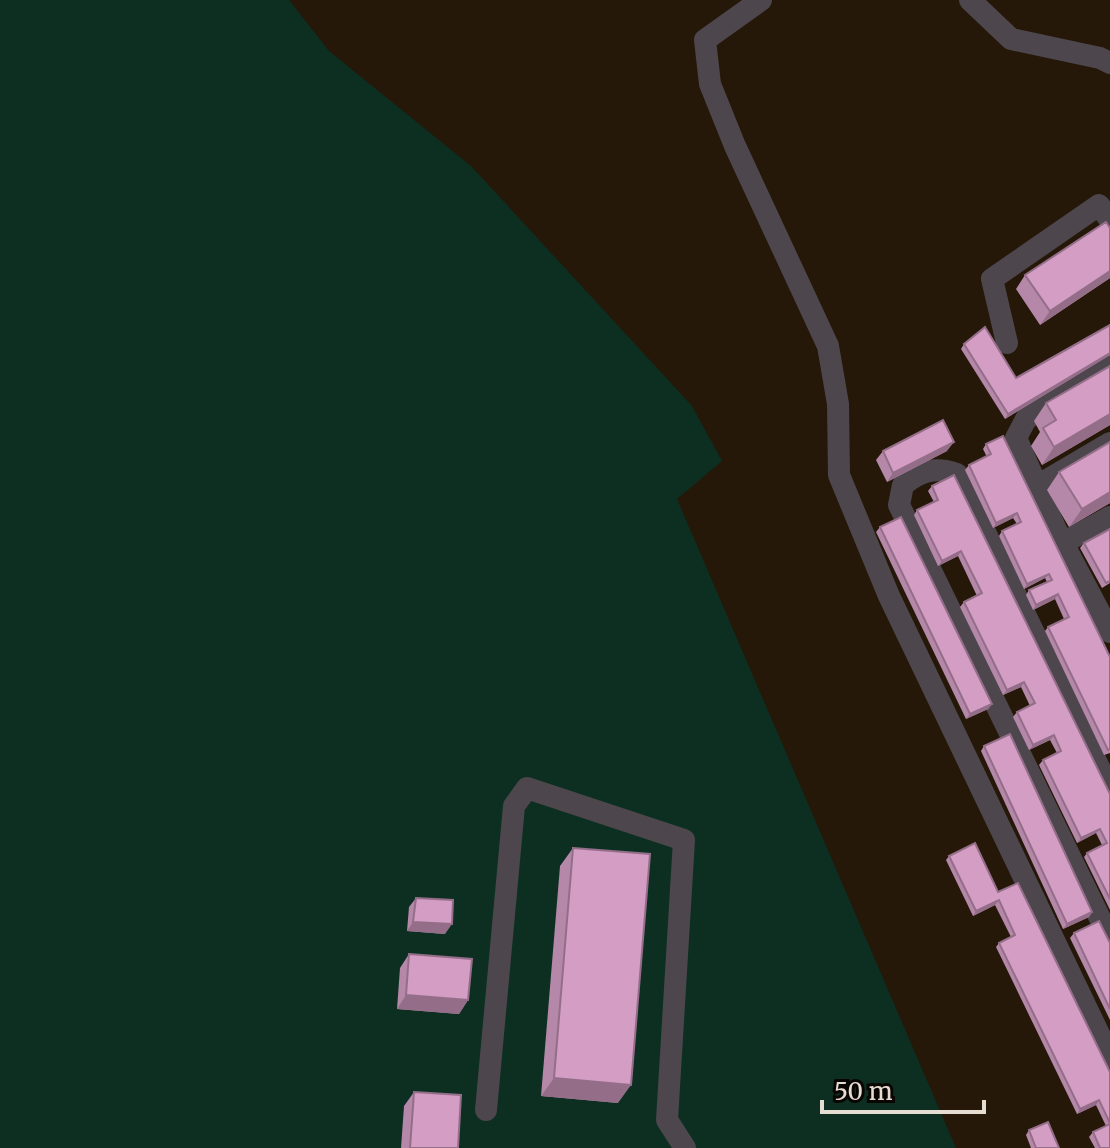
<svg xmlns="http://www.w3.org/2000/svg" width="1110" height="1148" font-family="Merriweather,serif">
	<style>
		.green { fill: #0c2f21 }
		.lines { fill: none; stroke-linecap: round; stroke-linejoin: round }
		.minor { stroke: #4d464d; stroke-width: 22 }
		.wall { fill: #b587a9 }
		.shaded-wall { fill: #946e89 }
		.building { fill: #d39dc4; stroke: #946e89; stroke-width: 2 }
	</style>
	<rect width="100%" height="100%" fill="#251808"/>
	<path class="green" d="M0 0H289L329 51 471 166 692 406 722 461 677 499 956 1148H0Z"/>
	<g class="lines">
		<path class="minor" d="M761 0 705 40 710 84 735 146 828 346 838 404 839 475 889 596 1110 1057
			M970 0 1011 39 1100 58 1110 63
			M1007 343 992 279 1099 205 1110 220
			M1110 364 1026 419 1016 438 1056 530 1110 632
			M1037 486 1110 443
			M1063 543 1110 517
			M1110 790 957 474C935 466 920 471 903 485L899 505 1110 939
			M486 1110 514 806 527 788 684 840 667 1120 685 1148"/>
	</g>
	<path class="wall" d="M1110 228V278L1040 325 1016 289 1025 275Z
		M1110 325V355L1005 419 961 349 964 344 1016 378Z
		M1046 403 1110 425 1042 465 1031 446 1040 432 1034 421Z
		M986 444 1110 657V753L1104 755 1045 631 1048 627 1064 619 1055 599 1033 610 1026 595 1029 590 1047 582 1045 578 1024 589 999 536 1002 531 1017 524 1013 518 993 528 965 470 969 465 987 457 983 449Z
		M883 451H947L887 482 876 460Z
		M1059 472 1110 503 1069 527 1047 490Z
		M932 486 1110 794V910L1084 857 1087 853 1102 845 1096 833 1077 843 1039 765 1043 760 1057 753 1050 740 1029 750 1013 717 1017 712 1030 706 1021 687 1003 695 960 607 964 602 977 596 958 556 938 566 914 515 917 510 934 502 928 491Z
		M880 527 992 704 988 709 966 719 876 532Z
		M1084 543 1110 583 1102 588 1080 548Z
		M984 746 1092 912 1089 917 1063 929 981 751Z
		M573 848 618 1103 541 1096 560 866Z
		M949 856 998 892 1110 1072V1148H1095L1089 1137 1093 1132 1106 1126 1096 1105 1077 1114 996 947 999 943 1011 937 995 905 973 916 946 860Z
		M416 898 445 934 407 931 409 907Z
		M1074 933 1110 943V1020L1070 938Z
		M409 954 468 1000 459 1014 397 1009 400 968Z
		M414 1092 458 1148H401L404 1106Z
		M1029 1130 1059 1148H1031L1026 1135Z"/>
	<path class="shaded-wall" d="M1110 271V278L1040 325 1050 311Z
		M1110 353V355L1005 419 1008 414Z
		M1110 414V425L1042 465 1054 447Z
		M954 442 947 451 887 482 893 473Z
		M1110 492V503L1069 527 1082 509Z
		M1017 513 1013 518 993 528 996 523Z
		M961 551 958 556 938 566 942 561Z
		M1049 574 1045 578 1024 589 1027 584Z
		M1058 594 1055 599 1033 610 1036 605Z
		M1024 682 1021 687 1003 695 1007 690Z
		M992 704 988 709 966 719 970 714Z
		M1054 735 1050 740 1029 750 1033 745Z
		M1100 829 1096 833 1077 843 1081 838Z
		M999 900 995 905 973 916 976 911Z
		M1092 912 1089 917 1063 929 1067 924Z
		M413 922 452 924 445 934 407 931Z
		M406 995 468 1000 459 1014 397 1009Z
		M554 1078 631 1085 618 1103 541 1096Z
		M1099 1100 1096 1105 1077 1114 1080 1109Z"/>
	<path class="building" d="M1106 222 1110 228V271L1050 311 1025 275Z
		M1110 325V353L1008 414 964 344 985 327 1016 378Z
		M1110 366V414L1054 447 1043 428 1056 420 1046 403Z
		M943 420 954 442 893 473 883 451Z
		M1003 436 1110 657V749L1108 750 1048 627 1069 617 1058 594 1036 605 1029 590 1052 580 1049 574 1027 584 1002 531 1021 522 1017 513 996 523 969 465 991 454 986 444Z
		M1110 442V492L1082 509 1059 472Z
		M954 475 1110 794V899L1087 853 1107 843 1100 829 1081 838 1043 760 1061 751 1054 735 1033 745 1017 712 1035 703 1024 682 1007 690 964 602 982 593 961 551 942 561 917 510 938 500 932 486Z
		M901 517 992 704 970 714 880 527Z
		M1110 529V581L1106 583 1084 543Z
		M1010 734 1092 912 1067 924 984 746Z
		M975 843 998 892 1018 883 1110 1072V1123L1099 1100 1080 1109 999 943 1015 935 999 900 976 911 949 856Z
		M573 848 650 854 631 1085 554 1078Z
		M416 898 453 900 452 924 413 922Z
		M1099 921 1110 943V1009L1074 933Z
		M409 954 472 959 468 1000 406 995Z
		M414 1092 461 1095 458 1148H410Z
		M1048 1122 1059 1148H1036L1029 1130Z
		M1110 1124V1148H1100L1093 1132Z"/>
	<path d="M822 1100v12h162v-12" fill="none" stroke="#e5dcd2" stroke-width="4"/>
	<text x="834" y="1100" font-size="24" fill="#e5dcd2" stroke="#090502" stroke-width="6" paint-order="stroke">50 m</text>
</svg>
